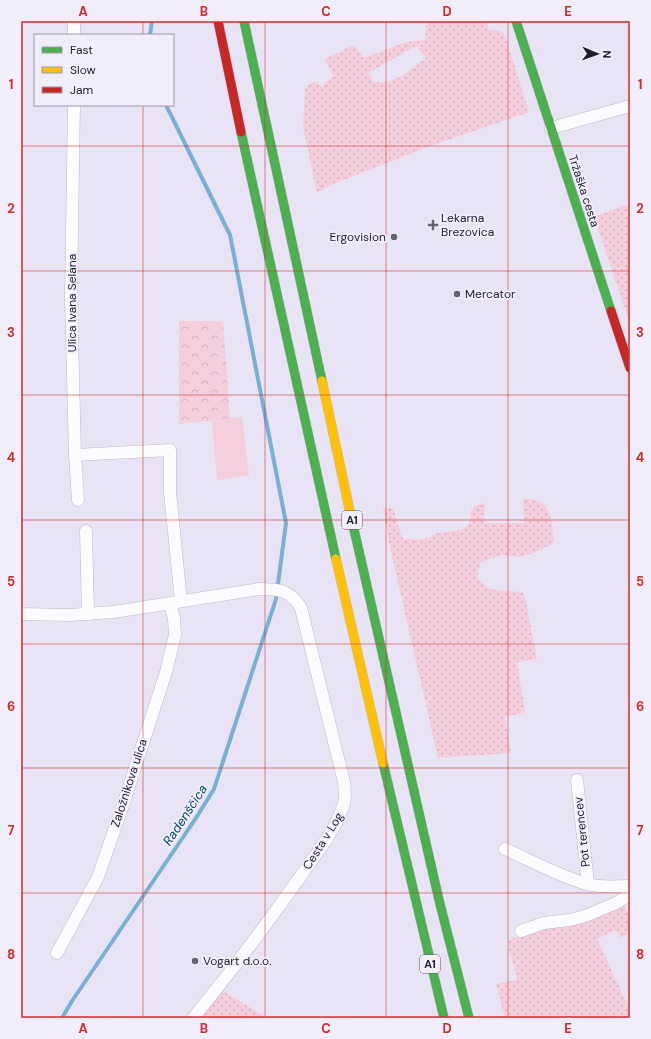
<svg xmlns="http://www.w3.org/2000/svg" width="651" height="1039" font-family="'DM Sans',sans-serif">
<defs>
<pattern id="grass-dots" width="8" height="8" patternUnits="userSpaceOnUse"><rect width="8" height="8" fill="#f5cedd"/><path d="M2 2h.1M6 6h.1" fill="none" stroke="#d2b0be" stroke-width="1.8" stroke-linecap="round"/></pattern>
<pattern id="park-crowns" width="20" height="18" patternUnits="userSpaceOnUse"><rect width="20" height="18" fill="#f5cedd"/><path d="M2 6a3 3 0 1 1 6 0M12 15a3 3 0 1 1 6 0" fill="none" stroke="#d2b0be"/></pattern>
</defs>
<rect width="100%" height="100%" fill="#e9e3f6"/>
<!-- grass -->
<g fill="url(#grass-dots)" fill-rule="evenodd">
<path d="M432,21H486L489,30L500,31L505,35L529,112L436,144L333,184L317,193L303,127L305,89L311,83L317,82L322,87L333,76L325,59L351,46L356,47L364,58L406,42L425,40L426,26ZM416,46L426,58C412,69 392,87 373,81L368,73Z"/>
<polygon points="628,204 630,205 630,324 594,217"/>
<path d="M523,499C526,499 532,499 536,500C553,506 552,528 554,542L537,552L520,557L502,555L481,562L477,577L488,588L495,590L522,592L525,597L537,659L517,662L525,712L505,717L511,753L438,758L390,547L383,508H393L402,538C412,540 421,541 430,537C434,536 435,533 438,533C456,530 472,534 471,510L476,505L485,503L484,523H524Z"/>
<polygon points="622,902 630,917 630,933 620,938 616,930 597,939 628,1006 630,1006 630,1018 505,1018 496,984 517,980 509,949 509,940 527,933"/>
<polygon points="221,991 225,992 267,1018 198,1018"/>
</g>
<!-- park -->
<polygon fill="url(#park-crowns)" points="179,321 223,321 230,419 179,424"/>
<!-- garden -->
<polygon fill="#f5cedd" points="242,417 249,475 217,480 212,421"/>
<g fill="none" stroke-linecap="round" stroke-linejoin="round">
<!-- stream -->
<g stroke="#77b1d4" stroke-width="4">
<polyline points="150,35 152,21"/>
<polyline points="62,1018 72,1001 196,818 214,789 276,599 286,523 230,235 166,105"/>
</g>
<!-- street casing -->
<g stroke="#beb9c8" stroke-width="13">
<g id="street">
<polyline points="74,35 74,21"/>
<polyline points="74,105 71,295 75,455 78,500"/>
<polyline points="551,128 630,106"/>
<polyline points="75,455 170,450 170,492 181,601"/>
<polyline points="86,531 88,614"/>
<path d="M21,614L68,615L114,612L259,589C279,589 290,590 301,608L344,782C345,791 346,801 342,809C334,832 314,857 300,877C266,925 231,972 193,1018"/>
<polyline points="577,780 588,884"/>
<path d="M505,849C532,861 559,876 587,884C601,888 616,886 630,886"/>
<polyline points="521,931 544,923 570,920 585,916 614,904 630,895"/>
<polyline points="57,953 98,877 124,802 166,672 175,635 174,619 170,604"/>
</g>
</g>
<!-- fast casing -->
<g stroke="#beb9c8" stroke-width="10">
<g id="fast">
<polyline points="244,21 322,381"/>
<polyline points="516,21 611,311"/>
<polyline points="241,132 336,559"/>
<polyline points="350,512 439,900 469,1018"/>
<polyline points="383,763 444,1018"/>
</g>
</g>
<!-- slow casing -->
<g stroke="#beb9c8" stroke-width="10">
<g id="slow">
<polyline points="322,381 350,512"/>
<polyline points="336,559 383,763"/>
</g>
</g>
<!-- jam casing -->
<g stroke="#beb9c8" stroke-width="10">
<g id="jam">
<polyline points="218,21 241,132"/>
<polyline points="611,311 630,368"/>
</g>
</g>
<!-- street -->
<use href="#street" stroke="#fcfbfe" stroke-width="12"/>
<!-- fast -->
<use href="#fast" stroke="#4caf50" stroke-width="9"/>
<!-- slow -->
<use href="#slow" stroke="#ffc107" stroke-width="9"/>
<!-- jam -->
<use href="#jam" stroke="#c62828" stroke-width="9"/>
</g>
<!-- grid -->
<path fill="none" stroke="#d62828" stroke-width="1" stroke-opacity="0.55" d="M143,21V35M265,21V1018M386,21V1018M508,21V1018M143,105V1018M21,146H630M21,271H630M21,395H630M21,520H630M21,644H630M21,768H630M21,893H630"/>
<!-- markers -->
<g fill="#676271" stroke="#f1edfb" stroke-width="1.5">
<path d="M431 219h4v4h4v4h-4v4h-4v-4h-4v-4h4z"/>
<circle cx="394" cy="237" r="4"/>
<circle cx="457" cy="294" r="4"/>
<circle cx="195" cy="961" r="4"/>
</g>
<g text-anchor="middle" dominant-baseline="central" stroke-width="3.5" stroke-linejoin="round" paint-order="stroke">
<!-- shield labels -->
<g fill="#f1edfb" stroke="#5f5b69" stroke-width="1">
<rect x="342" y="511" width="20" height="18" rx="3"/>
<rect x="420" y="955" width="20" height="18" rx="3"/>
</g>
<g font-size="11" font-weight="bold" fill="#211d2a">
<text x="352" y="520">A1</text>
<text x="430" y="964">A1</text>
</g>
<!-- street labels -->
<g font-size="12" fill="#211d2a" stroke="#f1edfb">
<text transform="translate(584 191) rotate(72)">Tržaška cesta</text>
<text transform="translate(72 303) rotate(-90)">Ulica Ivana Selana</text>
<text transform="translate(129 783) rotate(-72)">Založnikova ulica</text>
<text transform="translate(582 832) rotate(-96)">Pot terencev</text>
<text transform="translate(323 841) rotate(-58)">Cesta v Log</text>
</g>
<!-- poi labels -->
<g font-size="12" fill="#211d2a" stroke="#f1edfb" text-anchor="start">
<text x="441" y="218">Lekarna<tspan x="441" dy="14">Brezovica</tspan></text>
<text x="386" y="237" text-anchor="end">Ergovision</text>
<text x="465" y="294">Mercator</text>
<text x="203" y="961">Vogart d.o.o.</text>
</g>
<!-- water labels -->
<g font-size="13" font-style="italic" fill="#004a67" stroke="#f1edfb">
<text transform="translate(185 815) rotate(-57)">Radenščica</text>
</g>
</g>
<!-- border -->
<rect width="651" height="1039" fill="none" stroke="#f1edfb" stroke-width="44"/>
<!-- legend -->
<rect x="34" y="34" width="140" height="72" fill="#f1edfb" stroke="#9e9aa7"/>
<rect x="42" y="47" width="20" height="6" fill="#4caf50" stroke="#9e9aa7"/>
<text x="70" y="54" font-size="12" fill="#211d2a">Fast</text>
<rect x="42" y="67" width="20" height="6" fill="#ffc107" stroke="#9e9aa7"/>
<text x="70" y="74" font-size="12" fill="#211d2a">Slow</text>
<rect x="42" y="87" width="20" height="6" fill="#c62828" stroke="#9e9aa7"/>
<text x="70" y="94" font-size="12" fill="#211d2a">Jam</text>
<!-- north arrow -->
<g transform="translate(597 54) rotate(92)" stroke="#f1edfb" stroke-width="3" paint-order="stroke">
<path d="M0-3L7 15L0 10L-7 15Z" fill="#211d2a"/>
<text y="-6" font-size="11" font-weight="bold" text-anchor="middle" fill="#211d2a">N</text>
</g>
<rect x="22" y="22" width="607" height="995" fill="none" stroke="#d62828" stroke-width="1.5"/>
<g font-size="13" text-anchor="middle" font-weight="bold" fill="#d62828">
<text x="83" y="16">A</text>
<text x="204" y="16">B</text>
<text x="326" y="16">C</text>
<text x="447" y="16">D</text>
<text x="568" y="16">E</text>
<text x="11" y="89">1</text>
<text x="640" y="89">1</text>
<text x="11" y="213">2</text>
<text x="640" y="213">2</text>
<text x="11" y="337">3</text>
<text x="640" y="337">3</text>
<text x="11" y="462">4</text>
<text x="640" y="462">4</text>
<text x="11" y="586">5</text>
<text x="640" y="586">5</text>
<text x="11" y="711">6</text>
<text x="640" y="711">6</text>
<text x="11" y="835">7</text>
<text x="640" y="835">7</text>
<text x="11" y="959">8</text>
<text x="640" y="959">8</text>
<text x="83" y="1033">A</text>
<text x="204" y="1033">B</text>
<text x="326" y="1033">C</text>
<text x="447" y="1033">D</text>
<text x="568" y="1033">E</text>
</g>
</svg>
